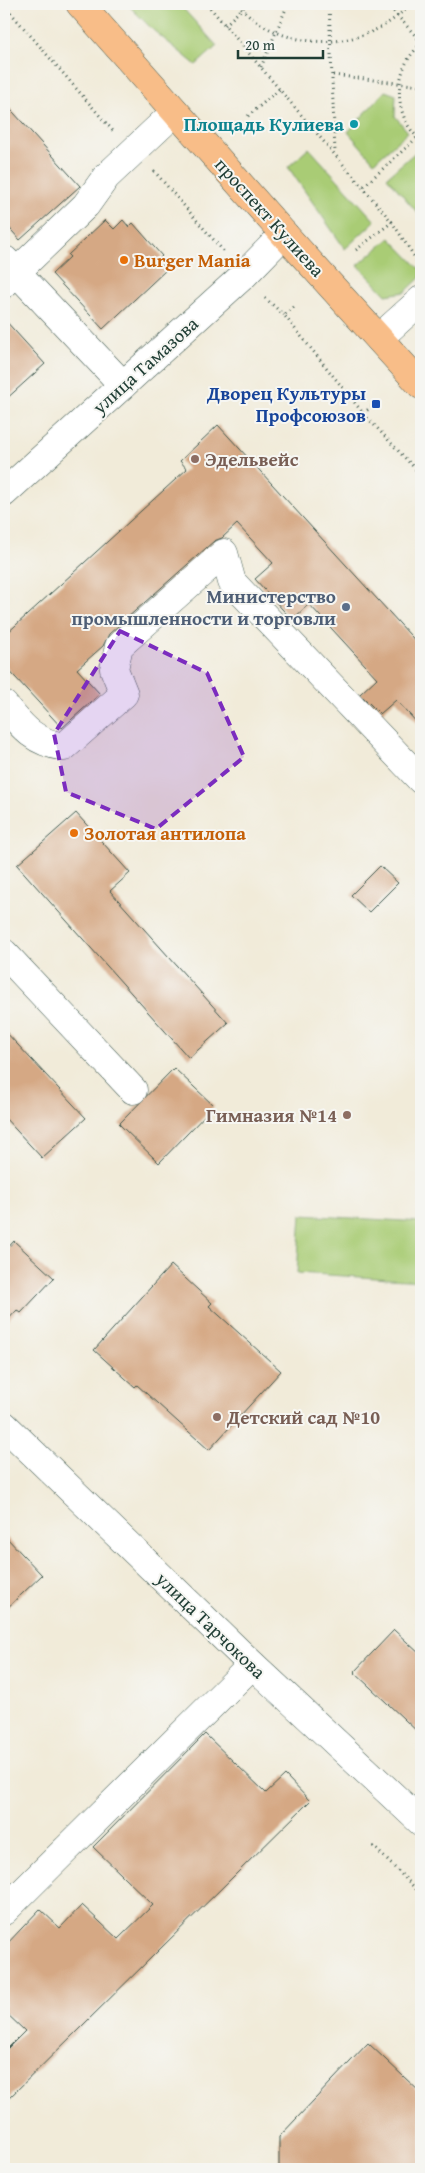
<svg xmlns="http://www.w3.org/2000/svg" width="425" height="2173" font-family="'Gentium Book Plus',serif">
<rect width="100%" height="100%" fill="#f6f6f2"/>
<filter id="ink" filterUnits="userSpaceOnUse"><feTurbulence type="fractalNoise" baseFrequency=".02" numOctaves="2"/><feDisplacementMap in="SourceGraphic" scale="10" xChannelSelector="R" yChannelSelector="G"/><feConvolveMatrix kernelMatrix="1 2 1 2 8 2 1 2 1" color-interpolation-filters="sRGB"/></filter>
<filter id="wash" filterUnits="userSpaceOnUse"><feTurbulence type="fractalNoise" baseFrequency=".0096" numOctaves="4" result="noise"/><feDisplacementMap in="SourceGraphic" scale="20" xChannelSelector="R" yChannelSelector="G"/><feGaussianBlur stdDeviation="1.12" result="paint"/><feColorMatrix in="noise" values="0 0 0 0 0 0 0 0 0 0 0 0 0 0 0 0 0 1.4 0 .05"/><feComposite in="paint" operator="in"/></filter>
<g filter="url(#wash)">
<rect width="100%" height="100%" fill="#f1ebd9"/>
<!-- green -->
<g fill="#a9cc75" stroke="#648454">
<polygon points="127,4 179,4 217,46 196,65 153,30"/>
<polygon points="385,91 396,95 395,116 408,132 374,162 348,132"/>
<polygon points="309,148 375,221 345,249 288,167"/>
<polygon points="420,148 421,148 421,217 387,177"/>
<polygon points="390,238 421,270 421,277 405,292 386,295 358,265"/>
<polygon points="301,1215 421,1222 421,1281 297,1273"/>
</g>
<g id="blocks">
<!-- building -->
<g fill="#d5a884">
<polygon points="4,102 80,186 20,240 4,222"/>
<polygon points="105,220 114,229 123,220 129,227 133,223 162,256 158,260 166,270 103,329 52,274 70,257 68,255"/>
<polygon points="4,319 45,364 4,401"/>
<polygon points="218,425 421,647 421,727 396,700 380,714 360,694 377,678 309,604 292,620 255,579 273,563 237,524 222,538 214,541 109,634 103,646 77,669 100,694 62,728 4,665 4,636 187,469 180,461"/>
<polygon points="76,813 130,873 110,891 228,1023 189,1058 17,865"/>
<polygon points="380,866 398,883 369,912 351,895"/>
<polygon points="4,1030 86,1118 42,1158 4,1117"/>
<polygon points="174,1068 214,1106 159,1163 119,1124"/>
<polygon points="14,1241 54,1278 21,1313 17,1310 4,1324 4,1252"/>
<polygon points="171,1265 212,1303 209,1306 281,1371 209,1450 137,1385 135,1387 94,1350"/>
<polygon points="4,1535 42,1575 4,1611"/>
<polygon points="394,1630 421,1655 421,1735 354,1672"/>
<polygon points="205,1734 266,1793 285,1775 310,1801 4,2103 4,2052 25,2031 4,2011 4,1947 40,1909 60,1928 82,1905 118,1939 153,1905 93,1847"/>
<polygon points="368,2043 421,2093 421,2169 279,2169 279,2137"/>
</g>
</g>
</g>
<g filter="url(#ink)">
<use href="#blocks" fill-opacity="0" stroke="#3e574d" stroke-width="1"/>
<g fill="none" stroke-linecap="round" stroke-linejoin="round">
<!-- minor casing -->
<g stroke="#3e574d" stroke-width="29">
<g id="minor">
<polyline points="5,260 123,385"/>
<polyline points="4,284 86,205 106,177 175,112"/>
<polyline points="379,338 421,300"/>
<polyline points="4,493 244,275 284,234"/>
<path d="M4,705C23,728 34,742 64,747L124,694L114,669L119,646L224,553L232,582L421,780"/>
<polyline points="4,953 133,1090"/>
<polyline points="4,1425 241,1654 421,1822"/>
<polyline points="4,1911 252,1665"/>
</g>
</g>
<!-- major casing -->
<g stroke="#3e574d" stroke-width="29">
<polyline id="major" points="80,4 284,234 421,385"/>
</g>
<!-- path -->
<g stroke="#3e574d" stroke-width="3" stroke-dasharray="1 4" stroke-linecap="butt">
<polyline points="207,4 392,222"/>
<path d="M238,4C281,55 367,53 410,4"/>
<polyline points="329,4 335,152"/>
<polyline points="387,4 421,42"/>
<polyline points="4,5 113,131"/>
<polyline points="225,25 247,4"/>
<path d="M421,43C417,48 412,53 409,58C393,83 397,122 421,140"/>
<polyline points="261,67 288,4"/>
<polyline points="333,75 421,86"/>
<polyline points="248,116 280,89"/>
<polyline points="154,171 225,253"/>
<polyline points="364,186 421,134"/>
<polyline points="356,250 392,222 421,267"/>
<polyline points="265,298 284,315"/>
<polyline points="294,307 284,315 363,413 421,475"/>
<polyline points="363,413 376,404"/>
<polyline points="373,1846 421,1894"/>
</g>
<!-- minor -->
<use href="#minor" stroke="#fff" stroke-width="28"/>
<!-- major -->
<use href="#major" stroke="#f8bd88" stroke-width="28"/>
</g>
</g>
<!-- marked area -->
<path fill="#7b2cbf" fill-opacity="0.2" stroke="#7b2cbf" stroke-width="4" stroke-dasharray="10 6" stroke-linejoin="round" d="M120,631L207,673L244,757L156,829L66,792L54,734Z"/>
<!-- markers -->
<circle fill="#0f9aa8" stroke="#f6f6f2" stroke-width="2" cx="354" cy="124" r="5"/>
<g fill="#e8710a" stroke="#f6f6f2" stroke-width="2">
<circle cx="124" cy="260" r="5"/>
<circle cx="74" cy="833" r="5"/>
</g>
<rect fill="#1a4fb4" stroke="#f6f6f2" stroke-width="2" x="371" y="399" width="10" height="10" rx="2.5"/>
<g fill="#8d6e63" stroke="#f6f6f2" stroke-width="2">
<circle cx="195" cy="459" r="5"/>
<circle cx="347" cy="1115" r="5"/>
<circle cx="217" cy="1417" r="5"/>
</g>
<circle fill="#5c6f8a" stroke="#f6f6f2" stroke-width="2" cx="346" cy="607" r="5"/>
<g text-anchor="middle" dominant-baseline="central" stroke-width="4" stroke-linejoin="round" paint-order="stroke">
<!-- culture labels -->
<g font-size="19" font-weight="bold" fill="#0d838f" stroke="#f6f6f2" text-anchor="end">
<text x="344" y="124">Площадь Кулиева</text>
</g>
<!-- street labels -->
<g font-size="19" fill="#1f3d34" stroke="#f6f6f2">
<text transform="translate(270 217) rotate(48)">проспект Кулиева</text>
<text transform="translate(145 365) rotate(-42)">улица Тамазова</text>
<text transform="translate(211 1625) rotate(44)">улица Тарчокова</text>
</g>
<!-- food labels -->
<g font-size="19" font-weight="bold" fill="#c56008" stroke="#f6f6f2" text-anchor="start">
<text x="134" y="260">Burger Mania</text>
<text x="84" y="833">Золотая антилопа</text>
</g>
<!-- transit labels -->
<g font-size="19" font-weight="bold" fill="#164399" stroke="#f6f6f2" text-anchor="end">
<text x="366" y="393">Дворец Культуры<tspan x="366" dy="22">Профсоюзов</tspan></text>
</g>
<!-- education labels -->
<g font-size="19" font-weight="bold" fill="#785e54" stroke="#f6f6f2" text-anchor="start">
<text x="205" y="459">Эдельвейс</text>
<text x="337" y="1115" text-anchor="end">Гимназия №14</text>
<text x="227" y="1417">Детский сад №10</text>
</g>
<!-- service labels -->
<g font-size="19" font-weight="bold" fill="#4e5e75" stroke="#f6f6f2" text-anchor="end">
<text x="336" y="596">Министерство<tspan x="336" dy="22">промышленности и торговли</tspan></text>
</g>
</g>
<!-- margin -->
<rect width="425" height="2173" fill="none" stroke="#f6f6f2" stroke-width="20"/>
<!-- scale -->
<path d="M238 50v8h85v-8" fill="none" stroke="#1f3d34" stroke-width="2.5"/>
<text x="245" y="50" font-size="15" fill="#1f3d34" stroke="#f6f6f2" stroke-width="4" paint-order="stroke">20 m</text>
</svg>
